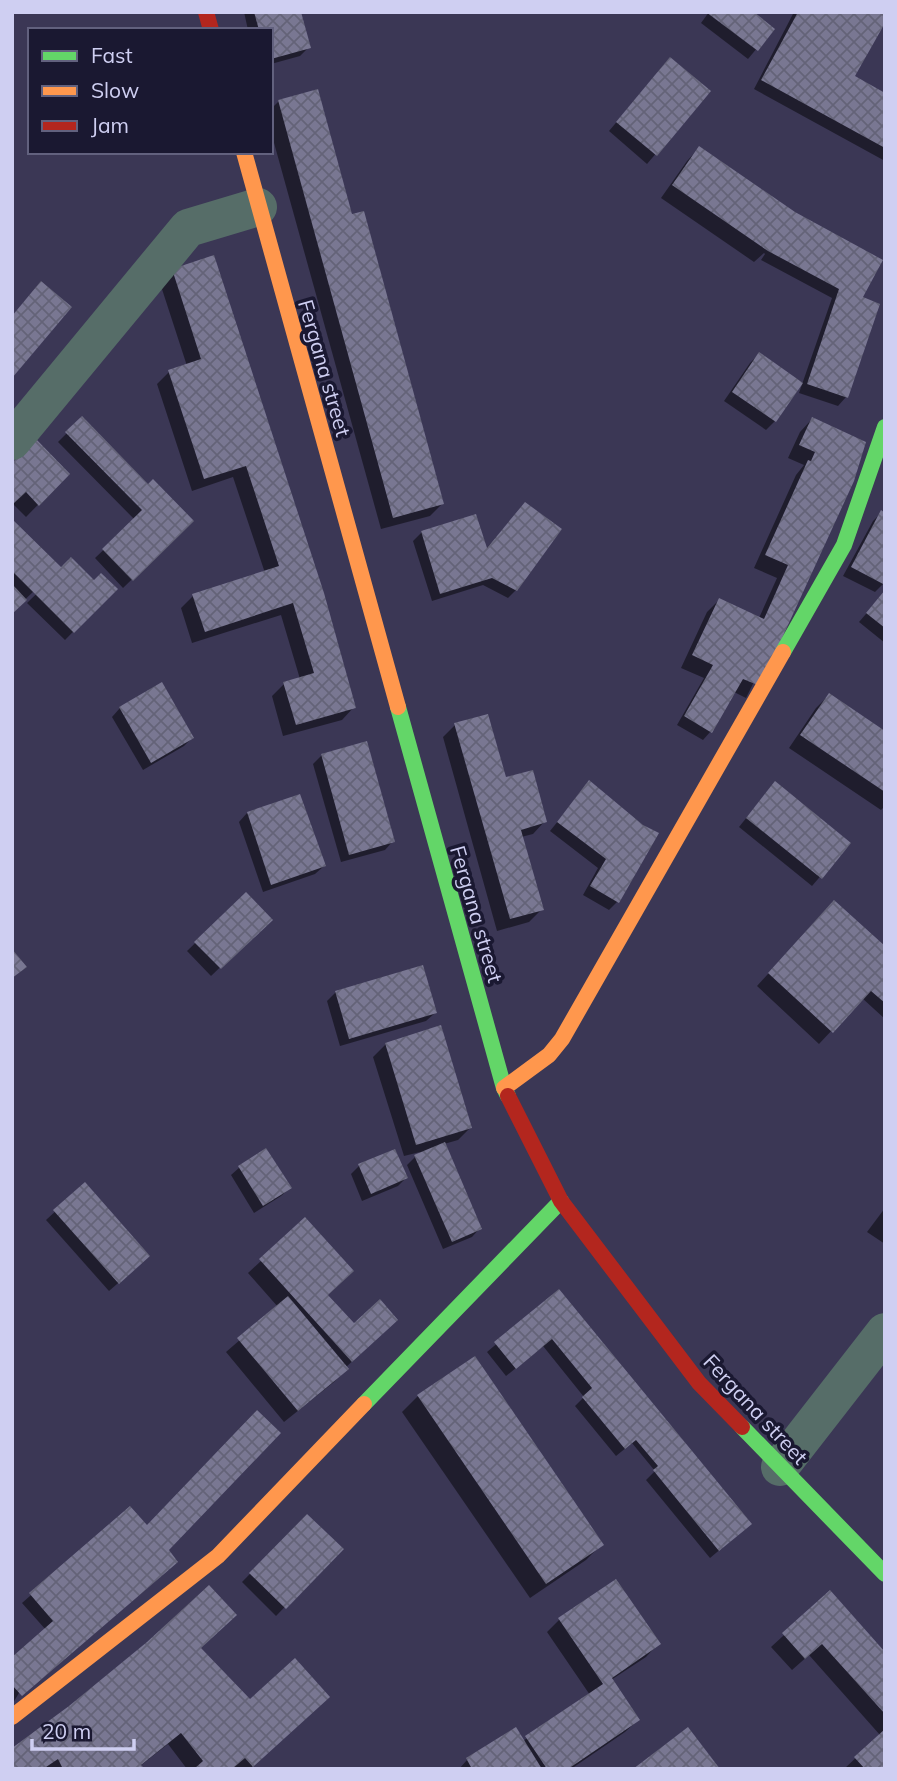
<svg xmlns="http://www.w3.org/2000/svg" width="897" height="1781" font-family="Mulish,sans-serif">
<defs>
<pattern id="building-cross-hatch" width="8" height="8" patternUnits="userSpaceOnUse" patternTransform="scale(1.75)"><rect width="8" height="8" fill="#797792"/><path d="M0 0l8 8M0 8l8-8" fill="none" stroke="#646378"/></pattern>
</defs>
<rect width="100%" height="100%" fill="#3b3755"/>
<!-- shadow -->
<g fill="#0007">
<polygon points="244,12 299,12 309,47 300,56 271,64 271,30 248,30"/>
<polygon points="709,12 773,29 748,59 701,23"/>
<polygon points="794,12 885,12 853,77 885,95 885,161 754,89"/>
<polygon points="670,59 709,91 647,164 609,131"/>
<polygon points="279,101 351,216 442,504 430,516 381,529 271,132 271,109"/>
<polygon points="699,148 860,298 878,305 846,397 838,406 799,393 832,298 761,260 765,254 764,253 754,262 661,198 687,161"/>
<polygon points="173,271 354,707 342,720 283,736 272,696 284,684 300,679 281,615 192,643 181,608 193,596 265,573 233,477 192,491 157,384 169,372 187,366 160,283"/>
<polygon points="759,354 801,383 775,421 766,430 724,401 750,363"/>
<polygon points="82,418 148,487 192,521 123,588 95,558 135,520 58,442"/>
<polygon points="812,419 852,482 746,698 734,692 711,731 703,740 677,725 704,678 681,668 707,612 719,600 759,618 777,578 754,568 796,475 804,465 788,458 800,432"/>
<polygon points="12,465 68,474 26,517 12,503"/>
<polygon points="525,504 516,590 508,598 483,585 432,601 413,541 422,532 485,550"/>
<polygon points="881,513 883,584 875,592 843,576 873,521"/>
<polygon points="12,521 59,567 12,612"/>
<polygon points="71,560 94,583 115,589 65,640 27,603"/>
<polygon points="885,592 885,643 859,622"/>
<polygon points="829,695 882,731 885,727 885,806 881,810 789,748 816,708"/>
<polygon points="120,708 192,738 184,746 143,770 112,717"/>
<polygon points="455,725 545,821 533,834 521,837 542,909 529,922 497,931 443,737"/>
<polygon points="322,755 393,841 385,850 341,862 313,764"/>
<polygon points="589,783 617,902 609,910 583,895 598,868 550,831"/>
<polygon points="767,792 849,843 812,886 739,827"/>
<polygon points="247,813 324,866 315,874 263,892 239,822"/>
<polygon points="246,894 270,920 211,976 187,951"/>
<polygon points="822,915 885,948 885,1019 862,998 819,1044 757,986"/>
<polygon points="336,992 435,1013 426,1021 340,1046 327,1001"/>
<polygon points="386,1044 470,1128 458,1140 444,1144 480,1228 472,1237 443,1249 407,1165 420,1152 404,1156 373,1057"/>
<polygon points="359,1166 406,1178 398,1186 362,1201 351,1174"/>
<polygon points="240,1167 290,1188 281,1196 254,1213 231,1175"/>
<polygon points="84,1185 140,1264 109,1291 46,1220"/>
<polygon points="885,1208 885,1244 867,1232"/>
<polygon points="305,1220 326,1295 354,1326 384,1332 345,1368 346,1369 334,1382 284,1422 226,1352 278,1307 248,1273"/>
<polygon points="558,1292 741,1532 710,1558 646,1480 655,1471 632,1443 616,1456 575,1406 584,1397 543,1346 506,1376 487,1352"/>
<polygon points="418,1396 602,1544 586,1560 530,1598 402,1412"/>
<polygon points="130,1508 13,1703 12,1659 46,1630 22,1603"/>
<polygon points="307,1516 341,1549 276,1616 242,1582"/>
<polygon points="616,1582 658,1644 646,1657 611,1680 638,1720 625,1732 571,1769 459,1769 467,1760 523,1741 590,1695 547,1632 559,1620"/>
<polygon points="830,1593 885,1654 885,1769 844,1769 880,1735 809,1655 792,1670 771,1647"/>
<polygon points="199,1648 250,1702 315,1709 250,1769 187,1769 168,1744 140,1766 142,1769 12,1769"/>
</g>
<!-- building -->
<g fill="url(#building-cross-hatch)">
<polygon points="254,12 301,12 311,48 271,59 271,30 259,30"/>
<polygon points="706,12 754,12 775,29 758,51"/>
<polygon points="798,12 885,12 885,23 855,76 885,93 885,148 761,80"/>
<polygon points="670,57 711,91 657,156 616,122"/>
<polygon points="318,89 352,214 364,211 444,504 393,518 278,100"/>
<polygon points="699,146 795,212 883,260 863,297 880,304 848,398 807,384 839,289 768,251 672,185"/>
<polygon points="214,255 324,593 356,708 296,725 283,682 314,673 293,603 205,632 192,594 279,566 246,466 204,479 168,370 201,359 172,269"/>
<polygon points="41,281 72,307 12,378 12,316"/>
<polygon points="759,352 803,383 776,422 732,392"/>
<polygon points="82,416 148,484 153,479 194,521 133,581 102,549 142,510 65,432"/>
<polygon points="812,417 866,442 854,481 760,686 743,679 712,733 684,716 713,665 692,655 719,598 764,619 788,565 765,555 808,460 811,461 815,452 799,445"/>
<polygon points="36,439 70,474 39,506 26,492 12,505 12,463"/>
<polygon points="525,502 562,529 517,591 492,578 440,594 421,531 476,514 487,548"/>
<polygon points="881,510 885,513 885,585 851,567"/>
<polygon points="12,519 61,567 71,557 94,580 101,573 118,589 74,633 12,571"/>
<polygon points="12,584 27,600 12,614"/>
<polygon points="885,590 885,628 866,613"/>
<polygon points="162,682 194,738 151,763 119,707"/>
<polygon points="829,693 885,731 885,792 800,735"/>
<polygon points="488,714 506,777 533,770 547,822 521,830 544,910 510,919 454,723"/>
<polygon points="367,741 395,842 349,855 321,754"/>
<polygon points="589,780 643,825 659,833 619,903 590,886 606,859 557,822"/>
<polygon points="775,781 851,843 822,879 746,818"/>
<polygon points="300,794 326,866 271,885 247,812"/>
<polygon points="246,892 273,920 221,969 194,942"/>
<polygon points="834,900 885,946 885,1003 871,991 833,1033 768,973"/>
<polygon points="12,949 27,967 12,978"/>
<polygon points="423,965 437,1013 349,1039 335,991"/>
<polygon points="441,1025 472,1128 416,1145 385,1043"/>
<polygon points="445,1142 482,1229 452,1242 414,1155"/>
<polygon points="266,1148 292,1188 263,1206 238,1166"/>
<polygon points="395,1149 408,1178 371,1194 358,1164"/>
<polygon points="85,1182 150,1256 119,1284 53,1210"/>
<polygon points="305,1217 354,1271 328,1295 354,1323 380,1299 398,1320 352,1362 259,1259"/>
<polygon points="559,1289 752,1524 719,1551 653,1470 658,1466 636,1440 625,1449 582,1397 592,1388 552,1339 516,1369 494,1342"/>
<polygon points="288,1296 349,1369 298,1411 237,1338"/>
<polygon points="475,1356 604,1545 546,1584 417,1395"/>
<polygon points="257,1410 281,1433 169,1550 178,1562 22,1696 12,1685 12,1657 53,1621 29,1593 130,1506 147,1525"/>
<polygon points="307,1514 344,1549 286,1609 249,1573"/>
<polygon points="616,1579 661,1644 612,1678 640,1720 568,1769 547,1769 525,1736 603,1684 558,1618"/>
<polygon points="209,1585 237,1615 201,1648 250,1699 295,1658 330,1697 253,1767 245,1758 232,1769 194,1769 203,1761 181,1733 141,1765 145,1769 63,1769 58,1759 43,1769 12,1769 12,1748 69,1706 147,1642"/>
<polygon points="830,1590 885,1652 885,1714 822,1644 805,1659 782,1633"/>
<polygon points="516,1727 542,1769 472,1769 466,1758"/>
<polygon points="688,1727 720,1769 633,1769"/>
<polygon points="885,1729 885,1769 865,1769 854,1757"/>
</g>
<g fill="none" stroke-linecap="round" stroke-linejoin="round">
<!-- street -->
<g stroke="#566d68" stroke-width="38">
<polyline points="12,441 188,228 258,207"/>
<polyline points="780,1467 885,1332"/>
</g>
<!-- fast -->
<g stroke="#63d668" stroke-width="16">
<polyline points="783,652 844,545 885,427"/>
<polyline points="398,707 504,1088 508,1096"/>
<polyline points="364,1404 561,1201"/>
<polyline points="742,1427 885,1574"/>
</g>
<!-- slow -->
<g stroke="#ff974d" stroke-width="16">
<polyline points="244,152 398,707"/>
<polyline points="504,1088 549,1055 562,1039 783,652"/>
<polyline points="12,1717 218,1556 364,1404"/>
</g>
<!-- jam -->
<g stroke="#b3261e" stroke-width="16">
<polyline points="206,12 211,30"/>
<polyline points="508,1096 561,1201 699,1383 742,1427"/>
</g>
</g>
<g text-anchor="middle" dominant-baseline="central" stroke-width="7" stroke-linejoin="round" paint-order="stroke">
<!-- street labels -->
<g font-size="21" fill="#cfcff2" stroke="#1a1831">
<text transform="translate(325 368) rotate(74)">Fergana street</text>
<text transform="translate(477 914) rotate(74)">Fergana street</text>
<text transform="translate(756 1409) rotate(47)">Fergana street</text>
</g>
</g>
<!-- border -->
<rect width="897" height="1781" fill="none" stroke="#cfcff2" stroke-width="28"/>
<!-- legend -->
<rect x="28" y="28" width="245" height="126" fill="#1a1831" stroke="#62617e" stroke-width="2"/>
<rect x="42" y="51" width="35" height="10" fill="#63d668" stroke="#62617e" stroke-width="2"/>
<text x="91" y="63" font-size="21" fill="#cfcff2">Fast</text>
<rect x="42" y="86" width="35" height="10" fill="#ff974d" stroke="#62617e" stroke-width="2"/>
<text x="91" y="98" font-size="21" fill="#cfcff2">Slow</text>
<rect x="42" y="121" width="35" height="10" fill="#b3261e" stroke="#62617e" stroke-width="2"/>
<text x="91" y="133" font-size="21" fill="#cfcff2">Jam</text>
<!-- scale -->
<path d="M32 1739v10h102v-10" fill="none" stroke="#cfcff2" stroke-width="3.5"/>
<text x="42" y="1739" font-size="21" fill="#cfcff2" stroke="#1a1831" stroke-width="5" paint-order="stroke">20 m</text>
</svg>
